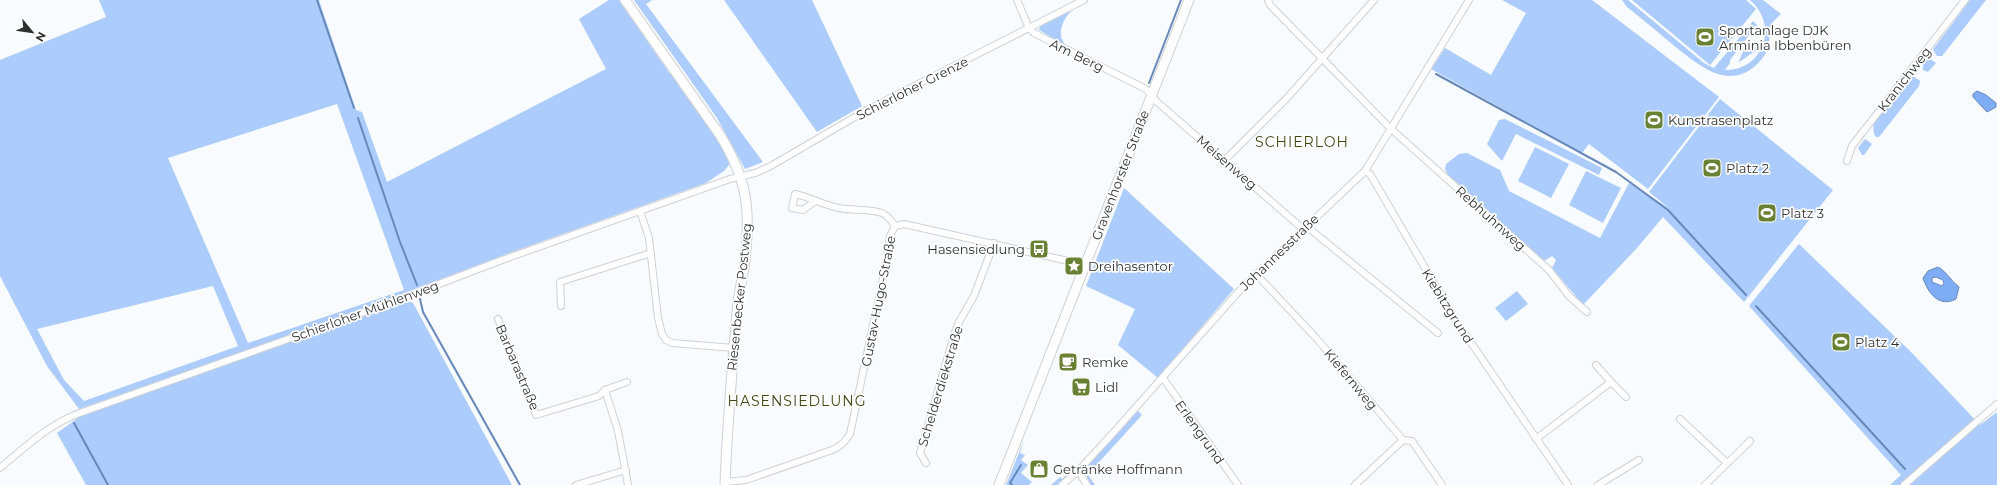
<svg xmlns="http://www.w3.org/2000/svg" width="1997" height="485" font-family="Montserrat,sans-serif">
<rect width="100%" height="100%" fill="#f8fbff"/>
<!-- green -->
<g fill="#acccfe" fill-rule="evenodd">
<path d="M99,0H319L356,110L362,112L387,182L606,69L579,19L609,0H619L670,74L672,73C683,89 731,150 729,165L724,171L706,183L512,252L420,287L385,303L79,409L47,366L0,276V60L106,17ZM337,104L404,290L248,343L168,158ZM213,286L238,346L84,401L64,380L37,329Z"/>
<polygon points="634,0 652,0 646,4 763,162 745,169 717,118"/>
<polygon points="724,0 812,0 862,106 817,132"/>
<polygon points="1502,0 1592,0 1719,97 1648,189 1589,144 1582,153 1431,69 1445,48 1491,75 1526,13"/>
<path d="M1622,0H1628L1704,63L1714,68L1753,21L1757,25L1730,60V63L1725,70C1764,70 1779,25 1750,0H1763L1781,14C1778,17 1772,22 1771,26C1769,38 1770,50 1761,60C1730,95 1699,65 1672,44C1657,31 1642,19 1627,7Z"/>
<polygon points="1632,0 1746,0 1756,9 1710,65"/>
<polygon points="1970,0 1986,0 1942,56 1937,56 1933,50 1934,48"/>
<path d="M1072,10C1062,20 1055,37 1068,47L1039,30L1040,26Z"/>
<polygon points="1748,40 1758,49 1739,62 1739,61"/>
<path d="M1926,56L1936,63L1928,72L1923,70C1923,64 1923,61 1926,56Z"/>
<polygon points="1913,76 1920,81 1919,86 1879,137 1876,137 1874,134 1873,123 1909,78"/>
<polygon points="1720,99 1833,190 1744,302 1663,217 1637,248 1583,305 1552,268 1556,260 1552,256 1544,261 1538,257 1451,181 1445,169 1446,164 1459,154 1467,153 1500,170 1509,191 1600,238 1629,183 1669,208 1649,192"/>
<polygon points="1505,119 1602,168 1599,175 1516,134 1502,161 1487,144 1499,120"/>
<polygon points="1865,139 1872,144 1864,155 1862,155 1858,148"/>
<polygon points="1535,147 1569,164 1551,198 1518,181"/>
<polygon points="1586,171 1621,188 1603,223 1569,205"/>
<polygon points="1124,188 1234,289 1158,378 1118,345 1135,309 1086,286"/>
<polygon points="1799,244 1912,353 1980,425 1997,412 1997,485 1890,485 1901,475 1749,306"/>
<polygon points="1517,291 1528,304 1506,321 1495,308"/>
<polygon points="407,301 413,303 512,485 86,485 57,433 82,415"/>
<polygon points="1138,411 1142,415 1091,471 1089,476 1095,485 1091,485 1083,469"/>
<polygon points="1024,440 1020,453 1025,455 1021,460 1028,465 1021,473 1032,482 1029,485 1006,485"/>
<polygon points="1070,471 1071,473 1057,485 1051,485 1060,477 1062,479"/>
</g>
<!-- water -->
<g fill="#7fadf5" stroke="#6788ba" fill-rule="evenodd">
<polygon points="1977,91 1986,95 1996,103 1996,107 1987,112 1973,97 1973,94"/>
<path d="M1938,267C1947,272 1950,280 1959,287L1956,299C1939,308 1928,293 1923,278L1928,271ZM1936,277L1943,280L1944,283L1942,286L1932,282V278Z"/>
</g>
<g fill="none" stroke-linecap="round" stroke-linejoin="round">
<!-- stream -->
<g stroke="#6788ba" stroke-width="2">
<polyline points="317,0 354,108"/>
<polyline points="1436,74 1616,172 1668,210 1746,295"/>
<polyline points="1149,83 1181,0"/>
<polyline points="358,118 400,242 417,285"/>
<polyline points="420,299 423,312 520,485"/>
<polyline points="1756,306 1905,469"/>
<polyline points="74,423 108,485"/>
<polyline points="1012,485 1010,483 1021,465"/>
</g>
<!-- street casing -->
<g stroke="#cfd1d5" stroke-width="8">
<g id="street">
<polyline points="1017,0 1029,28 1034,33 1146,89 1156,101 1303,229"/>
<polyline points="1268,0 1270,5 1390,128 1549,270 1569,296 1587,312"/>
<polyline points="1225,160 1287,98 1374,0"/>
<polyline points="1847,161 1852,146 1965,0"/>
<polyline points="1365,171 1370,174 1455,319 1568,485"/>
<path d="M815,201L803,210L792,208L795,194C810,197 823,205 839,208C852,211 870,208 882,213C888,215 891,221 895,226"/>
<polyline points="640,211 649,238 658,318 662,334 666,340 672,343 734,348"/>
<polyline points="1306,226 1438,333"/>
<polyline points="1256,274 1317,339 1403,440 1412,441 1442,485"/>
<polyline points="561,306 560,282 651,253"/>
<polyline points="498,319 536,415 599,396 605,390"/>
<polyline points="1596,365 1611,382"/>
<polyline points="1163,378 1238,485"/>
<polyline points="627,382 605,390 618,431 628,485"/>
<polyline points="1680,419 1727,463"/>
<polyline points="1536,439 1611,382 1626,397"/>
<polyline points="926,463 920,453 954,335 959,322 974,296 994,243"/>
<path d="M0,468C24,448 47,426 77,414L384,305L502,260L730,179L755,173L769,167L867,110L1084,0"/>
<polyline points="1078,471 1087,485"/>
<path d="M725,482L746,480L832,450C841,446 845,442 850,434L886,264L890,236L895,226L904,224L1086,265"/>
<polyline points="576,485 626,470"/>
<polyline points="1062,485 1078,471 1114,432 1241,289 1365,171 1469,0"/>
<polyline points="1355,485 1403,440"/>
<polyline points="1598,485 1639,460"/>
<polyline points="1705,485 1750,441"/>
<polyline points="1904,485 1997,404"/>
</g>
</g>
<!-- secondary casing -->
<g stroke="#cfd1d5" stroke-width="11">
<g id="secondary">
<path d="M625,0L720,135C747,179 751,209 745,260C743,278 738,294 737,312C732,369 727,427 725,485"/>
<polyline points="999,485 1189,0"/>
</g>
</g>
<!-- street -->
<use href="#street" stroke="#fff" stroke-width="6"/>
<!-- secondary -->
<use href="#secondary" stroke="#fff" stroke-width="9"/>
</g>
<!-- icons -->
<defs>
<g id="stadium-square" transform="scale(1)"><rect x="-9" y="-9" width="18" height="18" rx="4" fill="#698133" stroke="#fff"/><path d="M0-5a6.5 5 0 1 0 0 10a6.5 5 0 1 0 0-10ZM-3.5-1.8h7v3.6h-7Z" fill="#fff"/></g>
<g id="bus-square" transform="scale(1)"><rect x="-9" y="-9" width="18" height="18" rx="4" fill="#698133" stroke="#fff"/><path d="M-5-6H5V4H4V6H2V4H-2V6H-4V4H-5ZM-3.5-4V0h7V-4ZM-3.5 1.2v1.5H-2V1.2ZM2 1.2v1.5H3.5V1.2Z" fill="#fff"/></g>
<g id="sight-square" transform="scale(1)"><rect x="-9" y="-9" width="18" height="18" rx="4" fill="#698133" stroke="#fff"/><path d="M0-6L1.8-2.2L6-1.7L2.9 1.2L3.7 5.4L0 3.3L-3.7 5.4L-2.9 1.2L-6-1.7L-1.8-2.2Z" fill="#fff"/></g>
<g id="cafe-square" transform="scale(1)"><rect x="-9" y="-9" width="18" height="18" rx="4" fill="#698133" stroke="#fff"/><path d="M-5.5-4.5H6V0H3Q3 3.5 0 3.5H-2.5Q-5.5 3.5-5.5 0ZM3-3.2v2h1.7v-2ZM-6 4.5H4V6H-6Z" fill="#fff"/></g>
<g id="supermarket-square" transform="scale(1)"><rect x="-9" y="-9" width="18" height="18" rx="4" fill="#698133" stroke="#fff"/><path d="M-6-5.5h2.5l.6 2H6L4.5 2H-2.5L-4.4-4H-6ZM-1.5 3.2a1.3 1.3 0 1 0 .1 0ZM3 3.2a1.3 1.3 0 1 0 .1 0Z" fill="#fff"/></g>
<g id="shop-square" transform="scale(1)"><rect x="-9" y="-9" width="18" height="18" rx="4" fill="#698133" stroke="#fff"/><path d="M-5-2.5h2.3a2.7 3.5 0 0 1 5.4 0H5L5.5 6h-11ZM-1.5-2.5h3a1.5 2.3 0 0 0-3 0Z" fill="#fff"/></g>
</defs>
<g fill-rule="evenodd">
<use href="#stadium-square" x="1705" y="37"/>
<use href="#stadium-square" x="1654" y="120"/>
<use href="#stadium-square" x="1712" y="168"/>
<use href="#stadium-square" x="1767" y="213"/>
<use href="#bus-square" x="1039" y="249"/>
<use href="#sight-square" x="1074" y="266"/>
<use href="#stadium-square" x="1841" y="342"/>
<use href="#cafe-square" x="1068" y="362"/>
<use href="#supermarket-square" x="1081" y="387"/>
<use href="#shop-square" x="1039" y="469"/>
</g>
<g text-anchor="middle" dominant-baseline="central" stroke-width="3.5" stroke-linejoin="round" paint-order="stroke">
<!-- poi labels -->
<g font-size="13" fill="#2f3032" stroke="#fff" text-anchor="start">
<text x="1719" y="30">Sportanlage DJK<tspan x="1719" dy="15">Arminia Ibbenbüren</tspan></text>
<text x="1668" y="120">Kunstrasenplatz</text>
<text x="1726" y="168">Platz 2</text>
<text x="1781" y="213">Platz 3</text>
<text x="1025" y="249" text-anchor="end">Hasensiedlung</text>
<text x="1088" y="266">Dreihasentor</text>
<text x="1855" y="342">Platz 4</text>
<text x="1082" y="362">Remke</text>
<text x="1095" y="387">Lidl</text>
<text x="1053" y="469">Getränke Hoffmann</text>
</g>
<!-- street labels -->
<g font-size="13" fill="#2f3032" stroke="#fff">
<text transform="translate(1077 55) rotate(26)">Am Berg</text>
<text transform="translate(1904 79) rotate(-52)">Kranichweg</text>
<text transform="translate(912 88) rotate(-27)">Schierloher Grenze</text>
<text transform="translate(1227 162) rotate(41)">Meisenweg</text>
<text transform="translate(1120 175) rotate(-69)">Gravenhorster Straße</text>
<text transform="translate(1491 218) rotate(42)">Rebhuhnweg</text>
<text transform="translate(1279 252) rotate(-44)">Johannesstraße</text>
<text transform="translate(739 297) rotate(-84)">Riesenbecker Postweg</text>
<text transform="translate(878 301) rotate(-79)">Gustav-Hugo-Straße</text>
<text transform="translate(1448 306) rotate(58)">Kiebitzgrund</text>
<text transform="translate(365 311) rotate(-20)">Schierloher Mühlenweg</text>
<text transform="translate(518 367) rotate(67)">Barbarastraße</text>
<text transform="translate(1351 379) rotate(50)">Kiefernweg</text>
<text transform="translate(940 386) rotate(-73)">Schelderdiekstraße</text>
<text transform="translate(1200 432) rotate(55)">Erlengrund</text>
</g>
<!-- neighbourhood labels -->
<g font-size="14" letter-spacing="1" fill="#3a4a13" stroke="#fff">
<text x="1302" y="142">SCHIERLOH</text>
<text x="797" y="401">HASENSIEDLUNG</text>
</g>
</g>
<!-- north arrow -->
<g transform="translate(32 32) rotate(119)" stroke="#ffffff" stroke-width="3" paint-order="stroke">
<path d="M0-3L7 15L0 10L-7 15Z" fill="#2f3032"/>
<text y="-6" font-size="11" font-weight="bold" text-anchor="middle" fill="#2f3032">N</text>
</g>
</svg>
